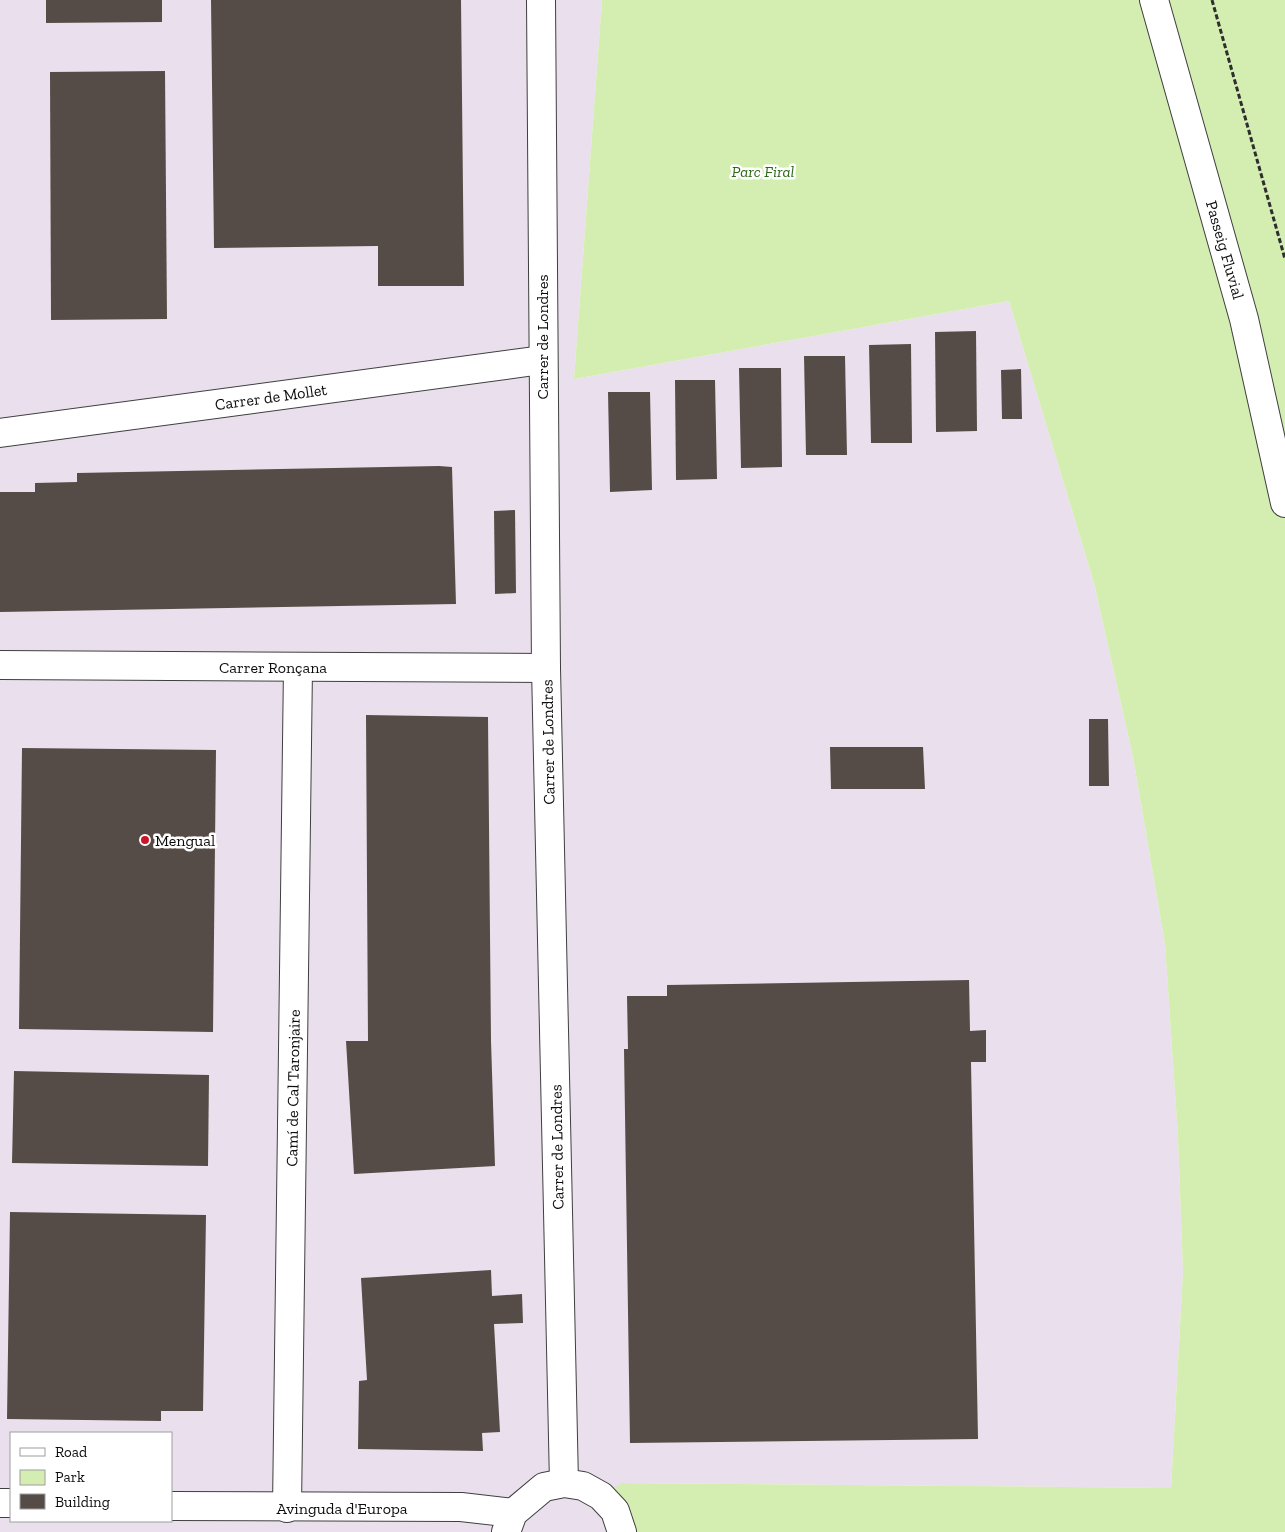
<svg xmlns="http://www.w3.org/2000/svg" width="1285" height="1532" font-family="'Zilla Slab',serif">
<rect width="100%" height="100%" fill="#fffaeb"/>
<!-- industrial -->
<path fill="#eadfec" fill-rule="evenodd" d="M0,0H602L574,379L1009,301L1094,583L1133,757L1165,944L1178,1137L1183,1272L1171,1488L622,1483V1532H0ZM11,1433H171V1521H11Z"/>
<!-- green -->
<polygon fill="#d3eeb0" points="602,0 1285,0 1285,1532 622,1532 601,1496 622,1483 1171,1488 1183,1272 1178,1137 1165,944 1133,757 1094,583 1009,301 574,379"/>
<!-- building -->
<g fill="#564c47">
<polygon points="46,0 162,0 162,22 46,23"/>
<polygon points="211,0 461,0 464,286 378,286 378,246 214,248"/>
<polygon points="165,71 167,319 51,320 50,72"/>
<polygon points="976,331 977,431 936,432 935,332"/>
<polygon points="911,344 912,443 871,443 869,345"/>
<polygon points="804,356 845,356 847,455 806,455"/>
<polygon points="739,368 781,368 782,467 741,468"/>
<polygon points="1021,369 1022,419 1002,419 1001,370"/>
<polygon points="675,380 715,380 717,479 676,480"/>
<polygon points="608,392 650,392 652,490 610,492"/>
<polygon points="439,466 452,467 456,604 0,612 0,492 35,492 35,483 77,482 77,473"/>
<polygon points="515,510 516,593 495,594 494,511"/>
<polygon points="366,715 488,717 491,1041 495,1166 354,1174 346,1041 368,1041"/>
<polygon points="1089,719 1108,719 1109,786 1089,786"/>
<polygon points="830,747 923,747 925,789 831,789"/>
<polygon points="22,748 216,750 213,1032 19,1029"/>
<polygon points="969,980 970,1031 986,1030 986,1062 971,1062 978,1439 630,1443 624,1049 628,1049 627,996 667,996 667,985"/>
<polygon points="14,1071 209,1075 208,1166 12,1163"/>
<polygon points="10,1212 206,1215 203,1411 161,1411 161,1421 7,1419"/>
<polygon points="491,1270 492,1296 522,1294 523,1323 494,1324 500,1432 482,1433 483,1451 358,1449 359,1381 367,1380 361,1278"/>
</g>
<g fill="none" stroke-linecap="round" stroke-linejoin="round">
<!-- minor casing -->
<g stroke="#3f3f3f" stroke-width="30">
<g id="minor">
<polyline points="541,0 546,668 564,1483"/>
<polyline points="1154,0 1244,319 1285,503"/>
<polyline points="0,433 542,360"/>
<polyline points="0,665 546,668"/>
<polyline points="0,1503 11,1503"/>
<polyline points="171,1506 461,1507 513,1513"/>
<polyline points="287,1508 298,667"/>
<polyline points="506,1532 513,1513 544,1487 564,1483 583,1486 601,1496 615,1511 622,1532"/>
</g>
</g>
<!-- path -->
<polyline stroke="#2e2e2e" stroke-width="3" stroke-dasharray="5 2.5" stroke-linecap="butt" points="1212,0 1285,259"/>
<!-- minor -->
<use href="#minor" stroke="#fff" stroke-width="28"/>
</g>
<!-- markers -->
<circle fill="#ca1628" stroke="#fff" stroke-width="2" cx="145" cy="840" r="5"/>
<g text-anchor="middle" dominant-baseline="central" stroke-width="5" stroke-linejoin="round" paint-order="stroke">
<!-- park labels -->
<g font-size="16" font-style="italic" fill="#2c6a16" stroke="#fff">
<text x="763" y="171">Parc Firal</text>
</g>
<!-- street labels -->
<g font-size="16" fill="#0c0c0c" stroke="#fff">
<text transform="translate(1225 250) rotate(74)">Passeig Fluvial</text>
<text transform="translate(542 337) rotate(-90)">Carrer de Londres</text>
<text transform="translate(271 397) rotate(-8)">Carrer de Mollet</text>
<text x="273" y="667">Carrer Ronçana</text>
<text transform="translate(548 742) rotate(-91)">Carrer de Londres</text>
<text transform="translate(293 1088) rotate(-89)">Camí de Cal Taronjaire</text>
<text transform="translate(557 1147) rotate(-91)">Carrer de Londres</text>
<text x="342" y="1508">Avinguda d'Europa</text>
</g>
<!-- poi labels -->
<g font-size="16" fill="#0c0c0c" stroke="#fff" text-anchor="start">
<text x="155" y="840">Mengual</text>
</g>
</g>
<!-- legend -->
<rect x="10" y="1432" width="162" height="90" fill="#ffffff" stroke="#9e9e9e"/>
<rect x="20" y="1448" width="25" height="8" fill="#ffffff" stroke="#9e9e9e"/>
<text x="55" y="1457" font-size="15" fill="#0c0c0c">Road</text>
<rect x="20" y="1470" width="25" height="15" fill="#d3eeb0" stroke="#9e9e9e"/>
<text x="55" y="1482" font-size="15" fill="#0c0c0c">Park</text>
<rect x="20" y="1494" width="25" height="15" fill="#564c47" stroke="#9e9e9e"/>
<text x="55" y="1507" font-size="15" fill="#0c0c0c">Building</text>
</svg>
